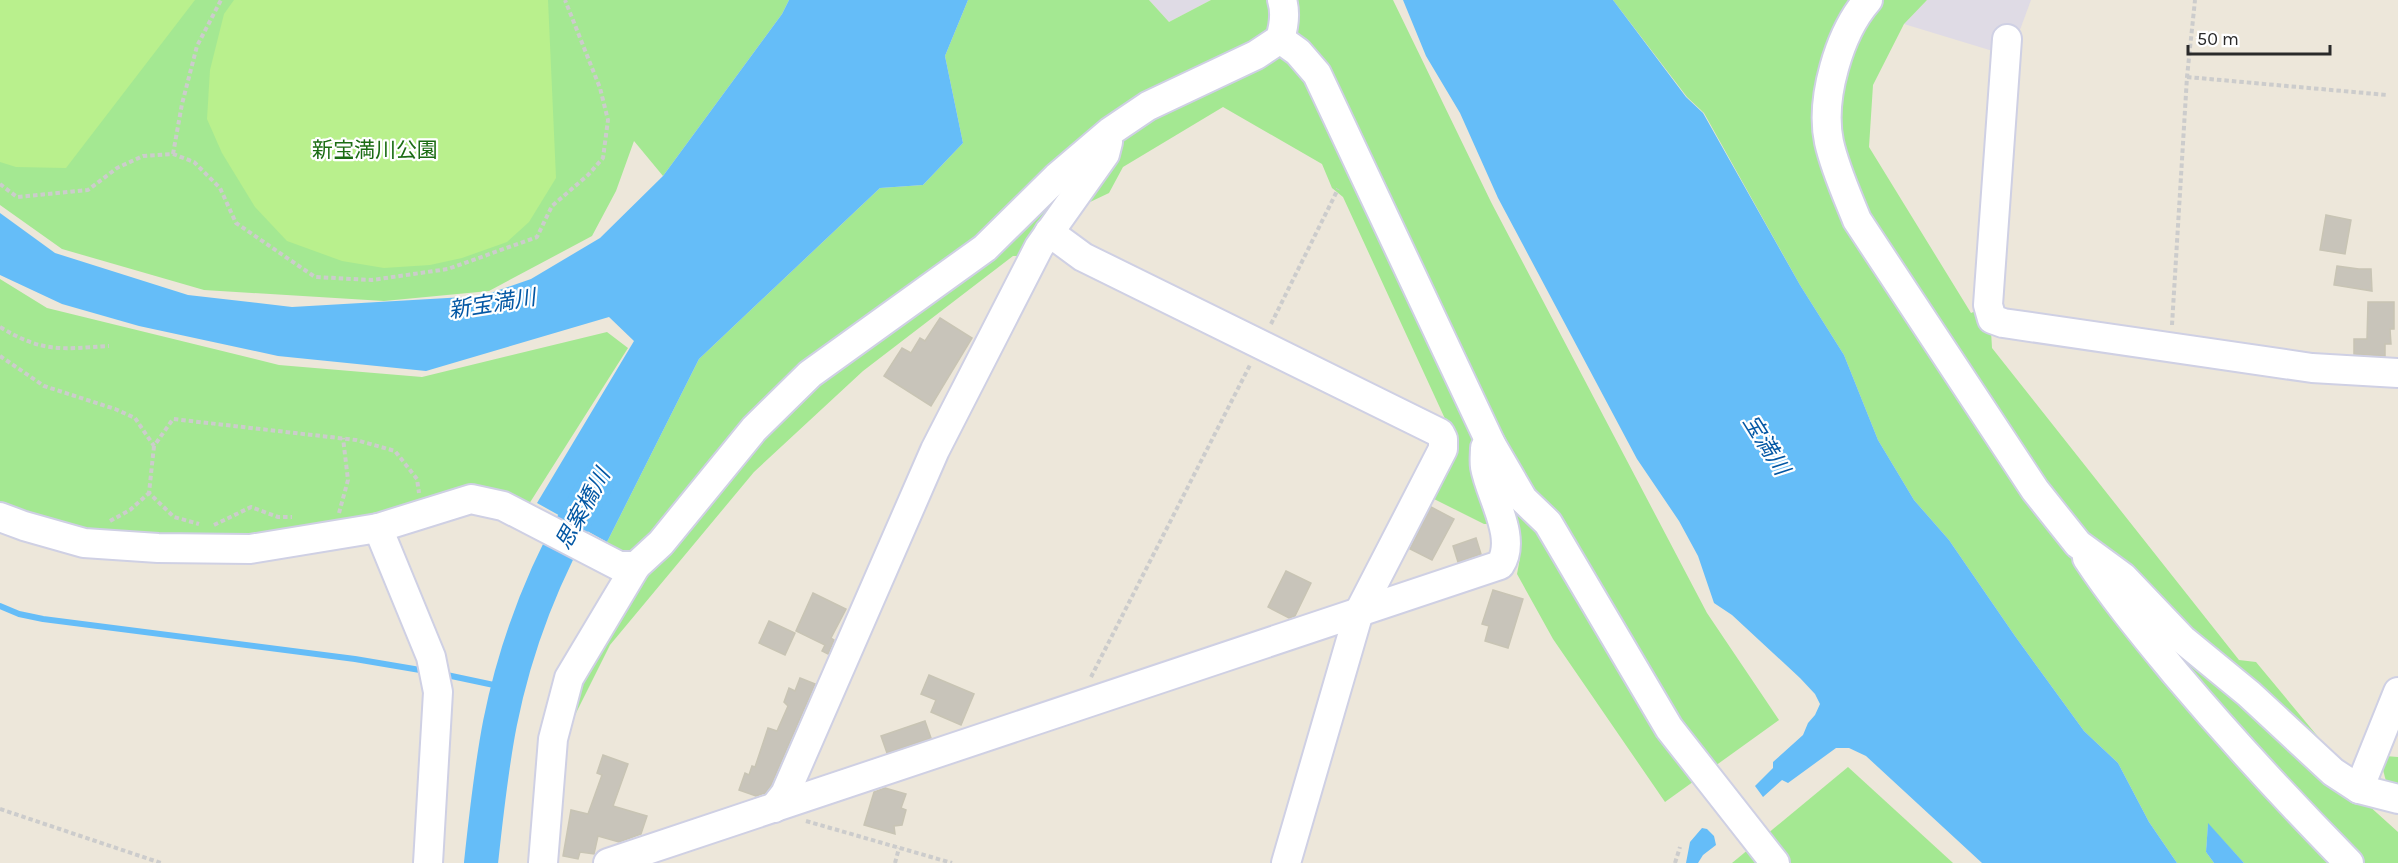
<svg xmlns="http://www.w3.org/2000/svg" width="2398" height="863" font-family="Karla,'Noto Sans JP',sans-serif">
<rect width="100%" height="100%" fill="#ede7da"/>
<!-- industrial -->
<g fill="#dfdbe5">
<polygon points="1149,0 1211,0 1169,22"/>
<polygon points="1927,0 2031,0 2017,38 1996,52 1904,24"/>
</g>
<!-- green -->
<g fill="#a4e892">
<polygon points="0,0 789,0 782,14 663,176 634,141 616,191 592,236 489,291 384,301 204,290 62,249 0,205"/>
<polygon points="968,0 1149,0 1169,22 1211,0 1393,0 1491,202 1707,613 1779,720 1665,802 1553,639 1517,574 1520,558 1504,524 1484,524 1434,499 1458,447 1343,197 1332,188 1322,164 1223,107 1123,167 1109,193 1050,221 1026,256 1013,256 863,371 754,472 610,645 565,735 621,553 607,542 699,359 880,188 923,185 963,143 945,56"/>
<polygon points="1613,0 1927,0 1904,24 1873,85 1869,147 1971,313 1983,308 1991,331 1992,348 2239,660 2256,662 2349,774 2367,804 2398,832 2398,863 2244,863 2208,824 2206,852 2214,863 2177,863 2149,822 2118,763 2084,731 2015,636 1949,540 1914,500 1878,440 1844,355 1800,285 1704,113 1687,97"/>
<polygon points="0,279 47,308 279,365 422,377 607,332 628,348 529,504 333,530 255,537 144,535 61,526 0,506"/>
<polygon points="2385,756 2398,757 2398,788 2387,785 2382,766"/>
<polygon points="1848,767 1953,863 1732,863"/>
</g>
<!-- pitch -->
<g fill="#b9f08d">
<polygon points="0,0 195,0 66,168 16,167 0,162"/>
<polygon points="234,0 548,0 556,178 529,222 507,242 462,258 430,265 384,268 342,261 287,241 255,207 222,153 207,119 210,70 224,14"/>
</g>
<!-- water -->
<g fill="#65bdf8">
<polygon points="789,0 968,0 945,56 963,143 923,185 880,188 699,359 607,542 537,503 634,341 609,317 426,371 278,356 139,326 62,304 0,275 0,213 55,253 188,295 292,307 482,296 531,279 600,238 663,176 782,14"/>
<polygon points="1403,0 1613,0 1686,97 1703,113 1800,285 1844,355 1878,440 1914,500 1949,540 2015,636 2084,731 2118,763 2149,822 2177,863 1982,863 1866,756 1849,748 1836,748 1788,783 1782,780 1763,797 1755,786 1773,768 1773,762 1803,735 1808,723 1815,715 1820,704 1815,694 1800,678 1732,615 1714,603 1698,556 1679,521 1637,459 1498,198 1460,113 1426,56"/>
<polygon points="2208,823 2244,863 2214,863 2206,852"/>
<polygon points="1702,828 1707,829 1714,836 1716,845 1703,855 1698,863 1686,863 1690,842"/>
</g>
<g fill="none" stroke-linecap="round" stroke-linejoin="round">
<!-- stream -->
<g stroke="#65bdf8" stroke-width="6">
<polyline points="0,606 19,614 43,619 355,659 426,671"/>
<polyline points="442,674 508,688"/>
</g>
<!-- river -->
<path stroke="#65bdf8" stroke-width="34" d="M481,863C486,816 491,769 500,723C517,638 551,555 597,482"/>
</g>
<!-- building -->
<g fill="#c8c4ba" stroke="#c8c4b4" stroke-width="1.5">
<polygon points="2326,215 2351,220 2345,254 2320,250"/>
<polygon points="2337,266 2359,269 2371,269 2372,291 2334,285"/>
<polygon points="2368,302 2394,302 2394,329 2390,329 2391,344 2385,344 2385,356 2354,354 2354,339 2367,339"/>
<polygon points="940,318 972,338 931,406 884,376 902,348 911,353 920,338 925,341"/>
<polygon points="1431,507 1454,519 1432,560 1410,549"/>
<polygon points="1476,538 1481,554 1458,562 1453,546"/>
<polygon points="1286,571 1311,583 1295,616 1289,618 1268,607"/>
<polygon points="1493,590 1523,599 1508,648 1485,641 1489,626 1482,624"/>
<polygon points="813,593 846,609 831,638 834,640 828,654 822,651 825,645 796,631"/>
<polygon points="769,621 795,633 785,655 759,643"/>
<polygon points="929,675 974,694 961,725 931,712 936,700 921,694"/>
<polygon points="800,678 815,684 771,785 765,793 756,796 739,790 745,773 749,775 752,766 755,767 768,728 777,731 788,706 784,702 789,688 795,691"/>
<polygon points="925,721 931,738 887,753 881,736"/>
<polygon points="603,755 628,764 613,806 647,816 641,834 619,842 598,836 594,854 580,852 578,859 563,856 571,810 588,814 602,775 597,773"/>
<polygon points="885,788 906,794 901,808 906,810 902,825 894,826 895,834 864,825 874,792"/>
</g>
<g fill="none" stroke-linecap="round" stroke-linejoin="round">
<!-- minor casing -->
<g stroke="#cfd0e4" stroke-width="32">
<g id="minor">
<path d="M1868,0C1839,33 1820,99 1829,142C1835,169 1847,195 1857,220L2035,490L2078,544L2123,577L2182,639L2249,694L2333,772L2359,789L2398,799"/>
<polyline points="1280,39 1298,52 1317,74 1491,444 1523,499 1548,523 1669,728 1775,863"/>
<polyline points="2007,39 1988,305 1992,319 2003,323 2312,368 2398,373"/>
<polyline points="1049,232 1083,257 1440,433 1443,439 1443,449 1359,612 1286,863"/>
<path d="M0,517L24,526L84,543L158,548L250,549L378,528L471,499L503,506L619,566H636L661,543L754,429L810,374L985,248L1057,177L1111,131L1148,106L1256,55L1280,39C1284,26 1286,13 1282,0"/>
<polyline points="378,528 431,657 438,692 428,863"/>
<path d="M2087,558C2114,599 2145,636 2176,674C2231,739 2289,802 2349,863"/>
<polyline points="2359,789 2398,692"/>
<polyline points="774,808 785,794 935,450 1039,247 1105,154 1108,142"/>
<polyline points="543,863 553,739 569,678 636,566"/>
<path d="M608,863L1500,565C1518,538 1490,496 1485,467C1484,461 1485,454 1485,448L1491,444"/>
</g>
</g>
<!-- path -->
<g stroke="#ccc" stroke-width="4" stroke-dasharray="4.5 3" stroke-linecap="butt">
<polyline points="2187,77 2387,95"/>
<polyline points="173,154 182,104 197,46 221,0"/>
<polyline points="0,184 17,197 88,190 117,168 143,156 173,154 194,162 220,188 236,223 315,277 372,280 448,269 537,237 552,206 588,175 603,158 608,120 600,88 565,0"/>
<polyline points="1271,324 1338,189"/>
<polyline points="2172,325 2187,77 2195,0"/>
<path d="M0,327C43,353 61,349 109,346"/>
<polyline points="0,356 44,386 115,409 135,418 154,446 173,419 356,440 395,451 417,479 419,493"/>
<polyline points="154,446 149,493 174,517 199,524"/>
<polyline points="339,513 348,480 343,438"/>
<polyline points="110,521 130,510 149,493"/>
<polyline points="214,525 251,507 278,517 292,517"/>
<polyline points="1091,677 1250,365"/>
<polyline points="0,809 161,863"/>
<polyline points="806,821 952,863"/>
<polyline points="895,863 899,848"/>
<polyline points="1675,863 1680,847"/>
</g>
<!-- minor -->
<use href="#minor" stroke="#fff" stroke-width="28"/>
</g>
<g text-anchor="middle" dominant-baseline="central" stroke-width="4.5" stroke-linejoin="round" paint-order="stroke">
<!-- park labels -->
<g font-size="21" fill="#1b6c14" stroke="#fff">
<text x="375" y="150">新宝満川公園</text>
</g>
<!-- water labels -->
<g font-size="22" font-style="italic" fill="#0357a4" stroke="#fff">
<text transform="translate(492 304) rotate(-9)">新宝満川</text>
<text transform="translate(1766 445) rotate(58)">宝満川</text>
<text transform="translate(583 509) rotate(-61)">思案橋川</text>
</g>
</g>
<!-- scale -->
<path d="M2188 45v9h142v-9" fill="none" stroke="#2a2a2a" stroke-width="3"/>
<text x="2197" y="45" font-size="18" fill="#2a2a2a" stroke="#ffffff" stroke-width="4.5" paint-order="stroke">50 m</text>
</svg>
